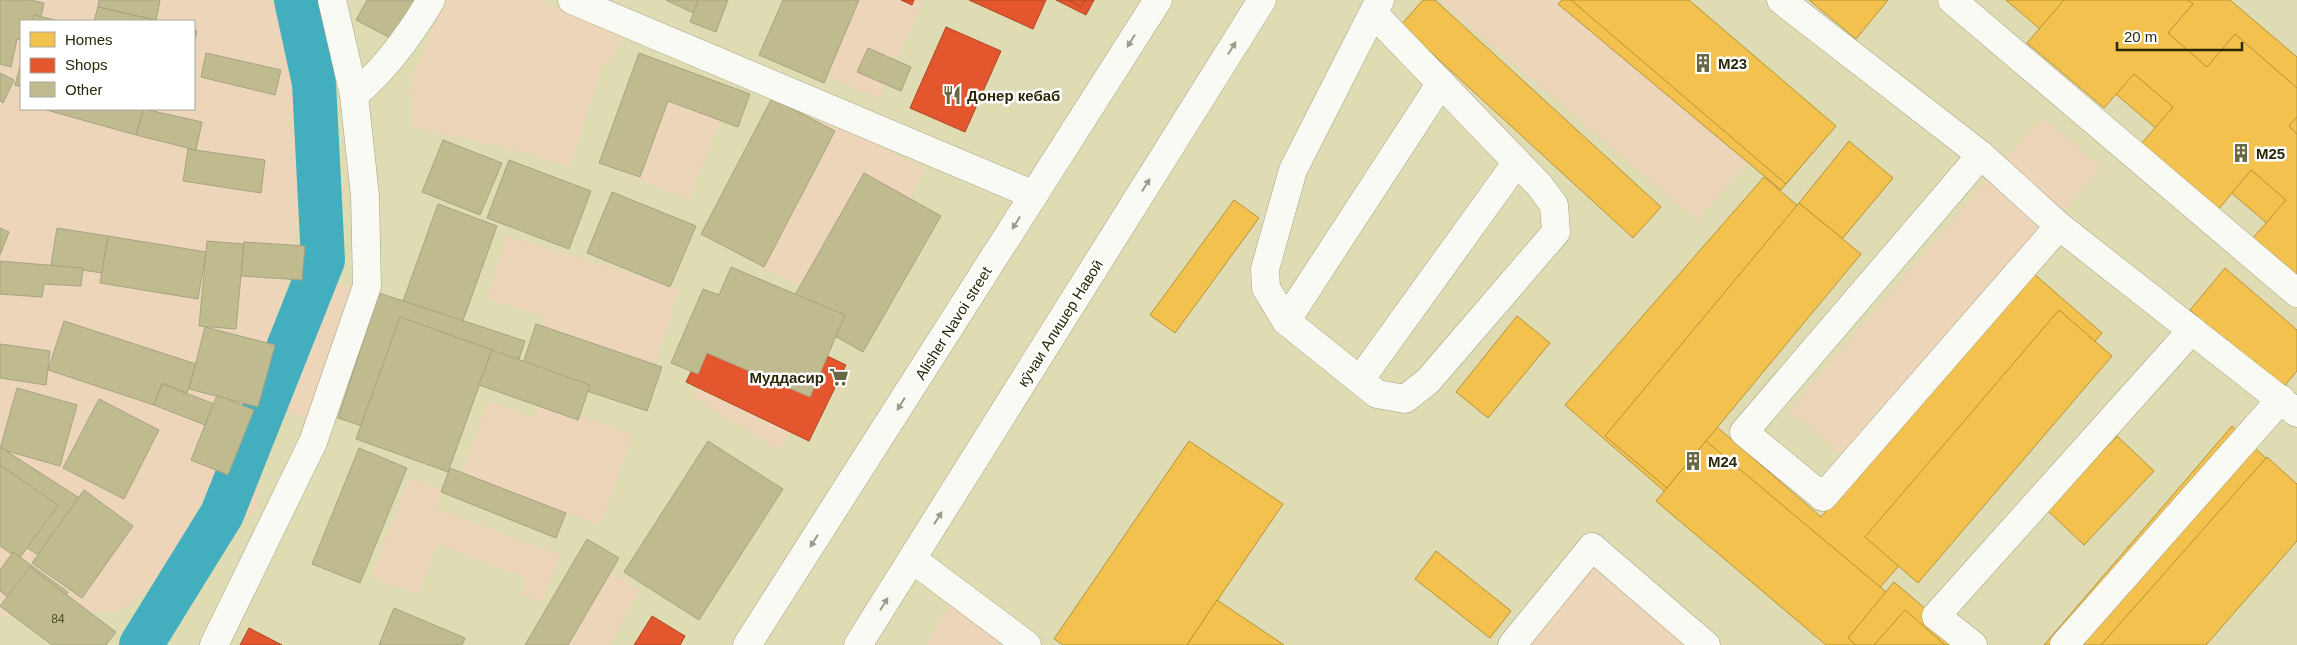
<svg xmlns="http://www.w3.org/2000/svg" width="2297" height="645" font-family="Arial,sans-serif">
<rect width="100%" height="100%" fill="#dfdcb3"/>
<!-- green -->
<g fill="#ecd5b9" fill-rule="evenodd">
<path d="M0,0H302L329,53L288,276L257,508L119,611L0,616ZM21,21H194V109H21Z"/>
<polygon points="447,0 540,0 624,39 607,64 603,63 570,167 532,154 413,127 409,87 438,16"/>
<polygon points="835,0 924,0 879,99 805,65"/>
<polygon points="1439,0 1556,0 1747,163 1697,221"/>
<polygon points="657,91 722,116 689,200 625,174"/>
<polygon points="822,116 925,169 852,313 748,260"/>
<polygon points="2042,117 2101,167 1848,461 1789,410"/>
<polygon points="507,236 679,288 656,364 542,330 545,316 487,299"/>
<polygon points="328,280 374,294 330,426 285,411"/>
<polygon points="710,358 808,402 780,451 692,396"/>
<polygon points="488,401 533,418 540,401 633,435 600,525 461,475"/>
<polygon points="409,478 443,490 436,508 560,555 542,602 520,594 526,578 437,544 418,594 371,577"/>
<polygon points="1600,557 1724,645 1524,645"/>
<polygon points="592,563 640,589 609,645 555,645"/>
<polygon points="958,593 1031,645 925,645"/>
</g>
<!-- homes -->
<g fill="#f2c14e" stroke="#b69339">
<polygon points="1423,0 1435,0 1661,207 1633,238 1401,25"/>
<polygon points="1562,0 1672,0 1830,132 1781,190 1558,4"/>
<polygon points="1571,0 1689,0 1836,126 1786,184"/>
<polygon points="1809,0 1888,0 1856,39"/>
<polygon points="2006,0 2230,0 2297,57 2297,249"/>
<polygon points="2064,0 2188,0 2193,4 2168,33 2207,67 2235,34 2297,88 2297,117 2289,126 2297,134 2297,278 2252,239 2286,200 2251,170 2218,210 2141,144 2173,107 2134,74 2104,108 2027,43"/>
<polygon points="1849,141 1893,178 1842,239 1799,203"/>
<polygon points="1764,177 1825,229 1680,395 1821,517 2033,273 2102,333 1835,639 1565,405"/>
<polygon points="1234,200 1259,218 1175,333 1150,315"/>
<polygon points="1799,203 1861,254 1667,488 1605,436"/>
<polygon points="2225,268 2297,330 2297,371 2282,389 2190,310"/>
<polygon points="2059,310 2112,356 1918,583 1865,537"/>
<polygon points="1517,316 1550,343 1488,418 1456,392"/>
<polygon points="2232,426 2297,488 2157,645 2044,645"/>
<polygon points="2117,436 2154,471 2084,545 2047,510"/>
<polygon points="1189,441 1283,504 1187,645 1063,645 1054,639"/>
<polygon points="1706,441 1904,607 1873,645 1826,645 1656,501"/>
<polygon points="2267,457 2297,484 2297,541 2206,645 2101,645"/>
<polygon points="1436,551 1511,611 1490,638 1415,579"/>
<polygon points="1894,582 1968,645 1856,645 1848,638"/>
<polygon points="1217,600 1284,645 1187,645"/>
<polygon points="1905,610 1945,645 1874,645"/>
</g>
<!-- shops -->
<g fill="#e4572e" stroke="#ac4923">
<polygon points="901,0 914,0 912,5"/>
<polygon points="969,0 1046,0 1033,29"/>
<polygon points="1056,0 1094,0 1086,15"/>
<polygon points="1068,0 1085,0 1081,7"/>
<polygon points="946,27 1001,51 965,132 910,108"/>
<polygon points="723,306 846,365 809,441 686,382"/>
<polygon points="652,616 685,636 680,645 634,645"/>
<polygon points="249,628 282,645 240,645"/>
</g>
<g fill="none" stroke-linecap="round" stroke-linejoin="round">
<!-- canal -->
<polyline stroke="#43aebe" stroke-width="44" points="141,645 222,514 323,260 314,83 296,0"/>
</g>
<!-- building -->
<g fill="#bfbb8f" stroke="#a6a383">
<polygon points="0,0 30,0 44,3 40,21 21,21 21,40 17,39 11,67 0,64"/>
<polygon points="99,0 160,0 156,20 98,7"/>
<polygon points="367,0 418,0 396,41 356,20"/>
<polygon points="666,0 699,0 693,13"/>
<polygon points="698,0 728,0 716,32 690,22"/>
<polygon points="783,0 859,0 824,83 759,55"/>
<polygon points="98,7 158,21 94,21"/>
<polygon points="34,15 59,21 32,21"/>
<polygon points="194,30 197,31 194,44"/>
<polygon points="868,48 911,67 901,91 857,72"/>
<polygon points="206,53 281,70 275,95 201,77"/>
<polygon points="639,53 750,94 738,127 668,101 640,177 599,163"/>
<polygon points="21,63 21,87 15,85"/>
<polygon points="0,73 14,80 3,103 0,101"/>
<polygon points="772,98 835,131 764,267 701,234"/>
<polygon points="43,109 144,109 136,135"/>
<polygon points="144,109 202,122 196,150 136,135"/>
<polygon points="443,140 502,163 480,215 422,192"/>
<polygon points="188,149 265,160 261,193 183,181"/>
<polygon points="509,160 591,191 569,249 487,218"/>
<polygon points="864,173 941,216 863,352 787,309"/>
<polygon points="612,192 696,226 670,287 587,253"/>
<polygon points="438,204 497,226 461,326 402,304"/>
<polygon points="0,228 9,232 0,255"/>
<polygon points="57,228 108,236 102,273 51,265"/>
<polygon points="108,236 206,252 198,299 100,283"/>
<polygon points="207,241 244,244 236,329 199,326"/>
<polygon points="244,242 305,246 302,280 241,276"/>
<polygon points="0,261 83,268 81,286 44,284 42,297 0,294"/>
<polygon points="731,267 845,315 810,397 707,353 698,374 671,363 703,289 719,295"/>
<polygon points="379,293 525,341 511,383 462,368 435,450 338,418"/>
<polygon points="400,317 492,350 448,472 356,439"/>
<polygon points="64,321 196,364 187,393 162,383 154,405 48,370"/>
<polygon points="536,324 662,367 647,411 521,369"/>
<polygon points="205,327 275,345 258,407 189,389"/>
<polygon points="0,344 50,351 46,385 0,378"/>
<polygon points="492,350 590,385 578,420 479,385"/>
<polygon points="162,384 214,404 205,425 154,405"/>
<polygon points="17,388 77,405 60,466 0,449"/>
<polygon points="217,395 254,410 228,475 191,460"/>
<polygon points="99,399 159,430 124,499 63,468"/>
<polygon points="708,441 783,489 699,620 624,572"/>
<polygon points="0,447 106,515 69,574 0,531"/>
<polygon points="359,448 407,468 360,583 312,564"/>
<polygon points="0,465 58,505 19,559 0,546"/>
<polygon points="450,468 566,513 556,538 441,492"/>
<polygon points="84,490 133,526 82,598 32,563"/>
<polygon points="587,539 619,558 568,645 525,645"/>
<polygon points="13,552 68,592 45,624 0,591 0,570"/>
<polygon points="30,567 116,632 106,645 52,645 0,606"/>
<polygon points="394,608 465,638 462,645 379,645"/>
</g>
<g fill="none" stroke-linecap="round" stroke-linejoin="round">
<!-- minor casing -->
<g stroke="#a4a281" stroke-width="29">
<g id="minor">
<polyline points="572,0 1034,195"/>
<polyline points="1781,0 1981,155 2059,226 2297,413"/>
<polyline points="1952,0 2297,293"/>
<polyline points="1373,13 1540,186 1554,205 1556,232 1428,381 1405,399 1377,394 1286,321 1266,288 1265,269 1293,170 1373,13 1380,0"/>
<path d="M354,95C386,69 410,35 431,0"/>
<polyline points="1981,155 1744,432 1823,497 2059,226"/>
<polyline points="1286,321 1441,83"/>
<polyline points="1360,380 1517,162"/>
<polyline points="912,559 1027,645"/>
<polyline points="214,645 313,442 367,286 365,196 354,95 332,0"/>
<polyline points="747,645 1158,0"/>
<polyline points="858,645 1262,0"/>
<polyline points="1512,645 1592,547 1706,645"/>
<polyline points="1973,645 1936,616 2192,330"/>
<polyline points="2064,645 2281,399"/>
</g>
</g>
<!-- minor -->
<use href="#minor" stroke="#fafaf4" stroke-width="28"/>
</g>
<!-- one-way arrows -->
<defs><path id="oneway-solid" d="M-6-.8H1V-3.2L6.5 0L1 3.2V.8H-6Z" transform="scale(1.25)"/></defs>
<g fill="#9d9c8a">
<use href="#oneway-solid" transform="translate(1131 41) rotate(122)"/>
<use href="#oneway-solid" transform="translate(1232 48) rotate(-58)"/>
<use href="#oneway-solid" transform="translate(1146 185) rotate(-58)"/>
<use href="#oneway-solid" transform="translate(1016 223) rotate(122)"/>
<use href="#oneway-solid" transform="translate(901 404) rotate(122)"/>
<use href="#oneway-solid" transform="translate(938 518) rotate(-58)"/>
<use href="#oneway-solid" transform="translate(814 541) rotate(122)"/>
<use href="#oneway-solid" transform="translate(884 604) rotate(-58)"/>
</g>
<!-- icons -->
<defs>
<g id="building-bare" transform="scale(1.5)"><path d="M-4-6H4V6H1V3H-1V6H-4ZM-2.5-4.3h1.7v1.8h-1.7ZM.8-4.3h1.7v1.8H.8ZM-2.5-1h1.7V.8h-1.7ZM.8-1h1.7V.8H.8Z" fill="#6a6744" stroke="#fff" stroke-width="2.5" paint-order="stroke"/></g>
<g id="restaurant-bare" transform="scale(1.5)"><path d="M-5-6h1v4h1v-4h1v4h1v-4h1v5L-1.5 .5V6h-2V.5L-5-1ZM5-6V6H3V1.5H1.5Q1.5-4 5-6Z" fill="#6a6744" stroke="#fff" stroke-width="2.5" paint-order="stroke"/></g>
<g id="supermarket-bare" transform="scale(1.5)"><path d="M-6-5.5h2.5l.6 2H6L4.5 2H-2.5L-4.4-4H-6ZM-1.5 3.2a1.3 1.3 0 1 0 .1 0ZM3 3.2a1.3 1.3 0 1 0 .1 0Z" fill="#6a6744" stroke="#fff" stroke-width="2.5" paint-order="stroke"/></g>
</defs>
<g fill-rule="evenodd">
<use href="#building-bare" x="1703" y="63"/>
<use href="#restaurant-bare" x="952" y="95"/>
<use href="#building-bare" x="2241" y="153"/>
<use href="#supermarket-bare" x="839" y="377"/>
<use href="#building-bare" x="1693" y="461"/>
</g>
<g text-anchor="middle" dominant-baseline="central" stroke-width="5" stroke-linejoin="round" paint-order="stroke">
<!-- number labels -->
<g font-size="12" fill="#504d2a">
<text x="58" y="619">84</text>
</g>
<!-- poi labels -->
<g font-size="15" font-weight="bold" fill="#2b2808" stroke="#fff" text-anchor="start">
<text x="1718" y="63">М23</text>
<text x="967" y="95">Донер кебаб</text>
<text x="2256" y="153">М25</text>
<text x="824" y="377" text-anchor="end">Муддасир</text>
<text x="1708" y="461">М24</text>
</g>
<!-- street labels -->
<g font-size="15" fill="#2b2808" stroke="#fff">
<text transform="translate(953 323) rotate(-58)">Alisher Navoi street</text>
<text transform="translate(1060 323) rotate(-58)">кӯчаи Алишер Навоӣ</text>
</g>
</g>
<!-- legend -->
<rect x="20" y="20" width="175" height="90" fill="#ffffff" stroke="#aaa99c"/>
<rect x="30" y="32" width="25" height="15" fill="#f2c14e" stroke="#aaa99c"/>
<text x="65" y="45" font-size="15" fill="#2b2808">Homes</text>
<rect x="30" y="58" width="25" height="15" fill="#e4572e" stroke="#aaa99c"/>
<text x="65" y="70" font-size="15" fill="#2b2808">Shops</text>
<rect x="30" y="82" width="25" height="15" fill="#bfbb8f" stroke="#aaa99c"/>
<text x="65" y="95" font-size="15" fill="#2b2808">Other</text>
<!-- scale -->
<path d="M2117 42v8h125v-8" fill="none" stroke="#2b2808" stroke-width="2.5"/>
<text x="2124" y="42" font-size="15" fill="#2b2808" stroke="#ffffff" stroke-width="4" paint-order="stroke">20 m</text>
</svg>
